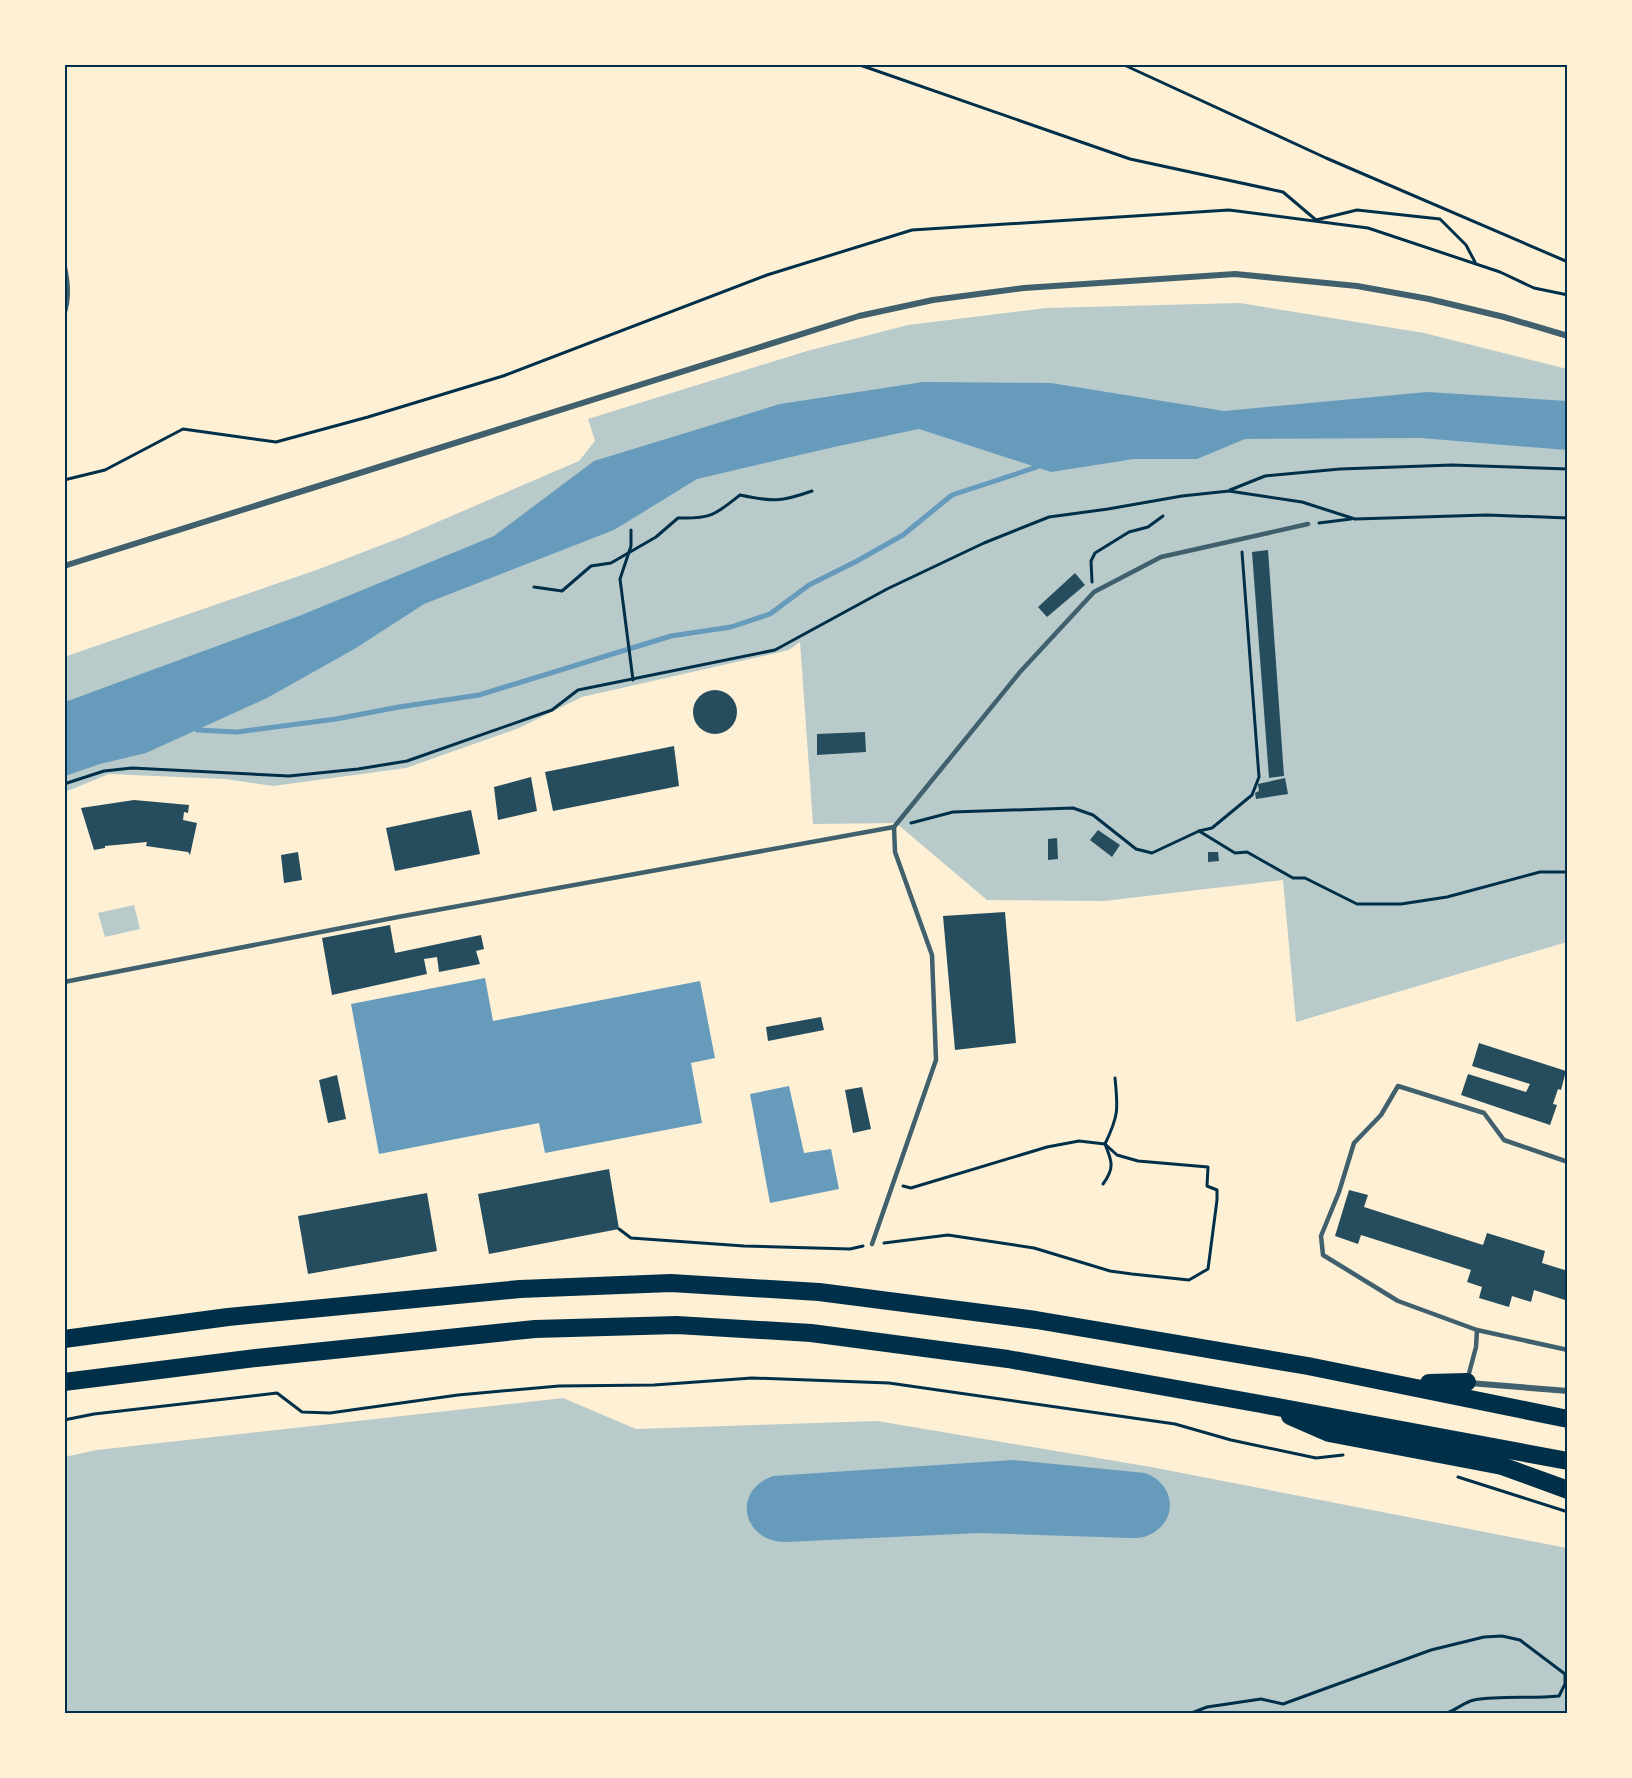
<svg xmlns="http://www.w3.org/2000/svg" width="1632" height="1778" font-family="'Open Sans',sans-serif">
<rect width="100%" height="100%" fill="#fdf0d5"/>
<!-- green -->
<g fill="#b9caca">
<polygon points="1240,303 1424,333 1567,369 1567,942 1296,1022 1283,880 1104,901 987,900 896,823 813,824 800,642 789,650 582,697 519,728 406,768 273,786 225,779 109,774 65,792 64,657 322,568 405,536 579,461 595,441 588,419 807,351 908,325 1046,308"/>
<polygon points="134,905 140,929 105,937 98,913"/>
<polygon points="563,1398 636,1429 877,1421 1151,1467 1567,1548 1567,1713 65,1713 64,1457 97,1450"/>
</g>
<!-- water -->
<g fill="#669bbc">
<polygon points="923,382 1051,383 1224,411 1427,392 1567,401 1567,450 1421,438 1245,439 1197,459 1134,459 1051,472 919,429 834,447 697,479 614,530 424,604 356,648 267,698 146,753 100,764 65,776 65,702 299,616 494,536 594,461 780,404"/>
<polygon points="485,978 493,1021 700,981 715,1058 691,1063 702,1123 545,1153 539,1123 379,1154 351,1004"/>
<polygon points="789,1086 804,1153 831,1149 839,1189 770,1203 750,1094"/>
<path d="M1013,1460L1145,1473C1176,1484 1179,1521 1149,1535C1143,1538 1136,1538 1130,1538L980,1533L785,1542C744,1542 730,1492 773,1476Z"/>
</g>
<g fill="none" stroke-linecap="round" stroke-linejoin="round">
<!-- stream -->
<polyline stroke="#669bbc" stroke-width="5" points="197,730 237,732 336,719 399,707 479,695 671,636 731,627 770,614 809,585 857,561 903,535 952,495 1037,467"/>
</g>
<!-- building -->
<g fill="#264d5e">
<polygon points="1268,550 1284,776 1269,778 1252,552"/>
<polygon points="1075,573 1085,585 1047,617 1038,607"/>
<circle cx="715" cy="712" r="22"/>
<polygon points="865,732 866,752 817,755 817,734"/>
<polygon points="674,746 679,786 553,811 545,772"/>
<polygon points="531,777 537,811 498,820 494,787"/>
<polygon points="1285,778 1288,794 1256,799 1255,793 1259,791 1258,784"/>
<polygon points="134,800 189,805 188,813 184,812 183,820 197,823 190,855 188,852 146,846 147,842 105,846 105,848 94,850 81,808"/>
<polygon points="471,810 480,854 395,871 386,828"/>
<polygon points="1098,830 1120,845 1112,857 1090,840"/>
<polygon points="1057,838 1058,859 1048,860 1048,839"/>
<polygon points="298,852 302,880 284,883 281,855"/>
<polygon points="1208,852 1218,852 1219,861 1208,862"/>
<polygon points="1005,912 1016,1043 955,1050 943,916"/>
<polygon points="390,925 395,953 481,935 484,949 476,951 480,964 439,972 437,957 424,959 427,974 332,995 322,938"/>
<polygon points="821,1017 824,1030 768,1041 766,1027"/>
<polygon points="1479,1043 1566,1071 1561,1090 1558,1089 1553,1104 1557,1105 1550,1125 1461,1095 1468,1074 1526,1092 1530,1084 1472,1066"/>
<polygon points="337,1075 346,1119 328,1123 319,1080"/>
<polygon points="862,1087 871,1129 853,1133 845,1090"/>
<polygon points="609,1169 619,1229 489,1254 478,1194"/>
<polygon points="1349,1190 1368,1195 1364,1207 1483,1245 1487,1233 1545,1251 1542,1263 1568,1271 1568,1301 1534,1290 1531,1302 1512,1296 1509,1307 1479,1298 1482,1287 1467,1282 1471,1270 1361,1235 1358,1244 1335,1236"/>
<polygon points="427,1193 437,1251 308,1274 298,1216"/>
</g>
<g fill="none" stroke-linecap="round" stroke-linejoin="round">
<!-- path -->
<g stroke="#003049" stroke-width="3">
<polyline points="857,64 1130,159 1283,192 1316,220 1357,210 1440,219 1466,245 1475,262"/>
<polyline points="1122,64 1326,158 1568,262"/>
<polyline points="64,480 105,470 183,429 276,442 368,417 503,376 767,275 912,230 1229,210 1368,228 1500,272 1534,288 1568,295"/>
<polyline points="1230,490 1265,476 1340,469 1452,465 1568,469"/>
<polyline points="1319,523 1351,519"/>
<polyline points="631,530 631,546 620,579 633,680"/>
<polyline points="1092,582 1091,561 1095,553 1129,532 1148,527 1163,516"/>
<path d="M534,587L562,591L591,566L611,563L656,537L678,518C711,519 715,515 740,495C773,502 781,502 812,491"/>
<polyline points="64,784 104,771 132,768 289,776 358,769 407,761 552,710 578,690 775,650 887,589 984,543 1049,517 1108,509 1182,496 1229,491 1302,502 1355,519 1487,515 1568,518"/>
<polyline points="911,823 953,812 1073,808 1093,815 1136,849 1152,853 1199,831 1212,828 1252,795 1259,777 1242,552"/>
<polyline points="1199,831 1235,853 1247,852 1293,878 1305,878 1357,904 1401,904 1447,897 1540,872 1568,872"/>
<path d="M1103,1184C1115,1168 1112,1161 1105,1144C1119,1115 1118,1109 1115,1078"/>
<polyline points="619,1229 631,1238 744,1246 850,1249 863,1246"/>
<polyline points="884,1243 948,1235 1034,1248 1110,1271 1132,1274 1189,1280 1208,1269 1217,1200 1217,1190 1207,1186 1208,1167 1138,1161 1117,1155 1105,1144 1079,1141 1047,1147 911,1188 903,1186"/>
<polyline points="64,1420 94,1414 277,1393 302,1412 330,1413 458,1395 559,1386 654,1385 752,1378 889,1383 1175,1424 1231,1440 1316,1458 1343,1455"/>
<polyline points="1458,1477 1568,1512"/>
<path d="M1189,1714L1207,1707L1261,1699L1283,1704L1431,1650L1484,1637L1502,1636L1520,1640L1565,1674V1684L1559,1696C1531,1699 1502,1695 1474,1700C1464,1702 1455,1711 1444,1714"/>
</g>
<!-- service -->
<g stroke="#3f606c" stroke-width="4.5">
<path d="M64,263C68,281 70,297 64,315"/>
<polyline points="894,827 1020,672 1094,592 1161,557 1308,524"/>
<polyline points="64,982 398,917 894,827 895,852 932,955 936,1060 872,1244"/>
<polyline points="1568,1162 1504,1140 1484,1113 1398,1086 1381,1115 1354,1143 1339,1192 1321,1236 1323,1255 1398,1301 1477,1330 1568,1350"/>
<polyline points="1468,1377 1476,1347 1477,1330"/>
</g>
<!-- minor -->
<g stroke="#3f606c" stroke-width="6">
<polyline points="64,566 859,316 933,300 1024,288 1235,274 1357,286 1429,299 1504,317 1568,336"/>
<polyline points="1469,1383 1568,1391"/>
</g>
<!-- motorway -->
<g stroke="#003049" stroke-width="18">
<polyline points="64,1339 228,1317 520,1289 671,1283 819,1292 1036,1320 1308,1366 1568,1419"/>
<polyline points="64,1382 256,1358 535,1329 677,1325 811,1333 1008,1359 1261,1404 1568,1461"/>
<polyline points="1429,1383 1467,1382"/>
<polyline points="1290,1416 1329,1433 1502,1466 1568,1490"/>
</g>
</g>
<!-- border -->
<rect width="1632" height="1778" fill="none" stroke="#fdf0d5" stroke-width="132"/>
<rect x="66" y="66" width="1500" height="1646" fill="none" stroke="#003049" stroke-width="2"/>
</svg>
